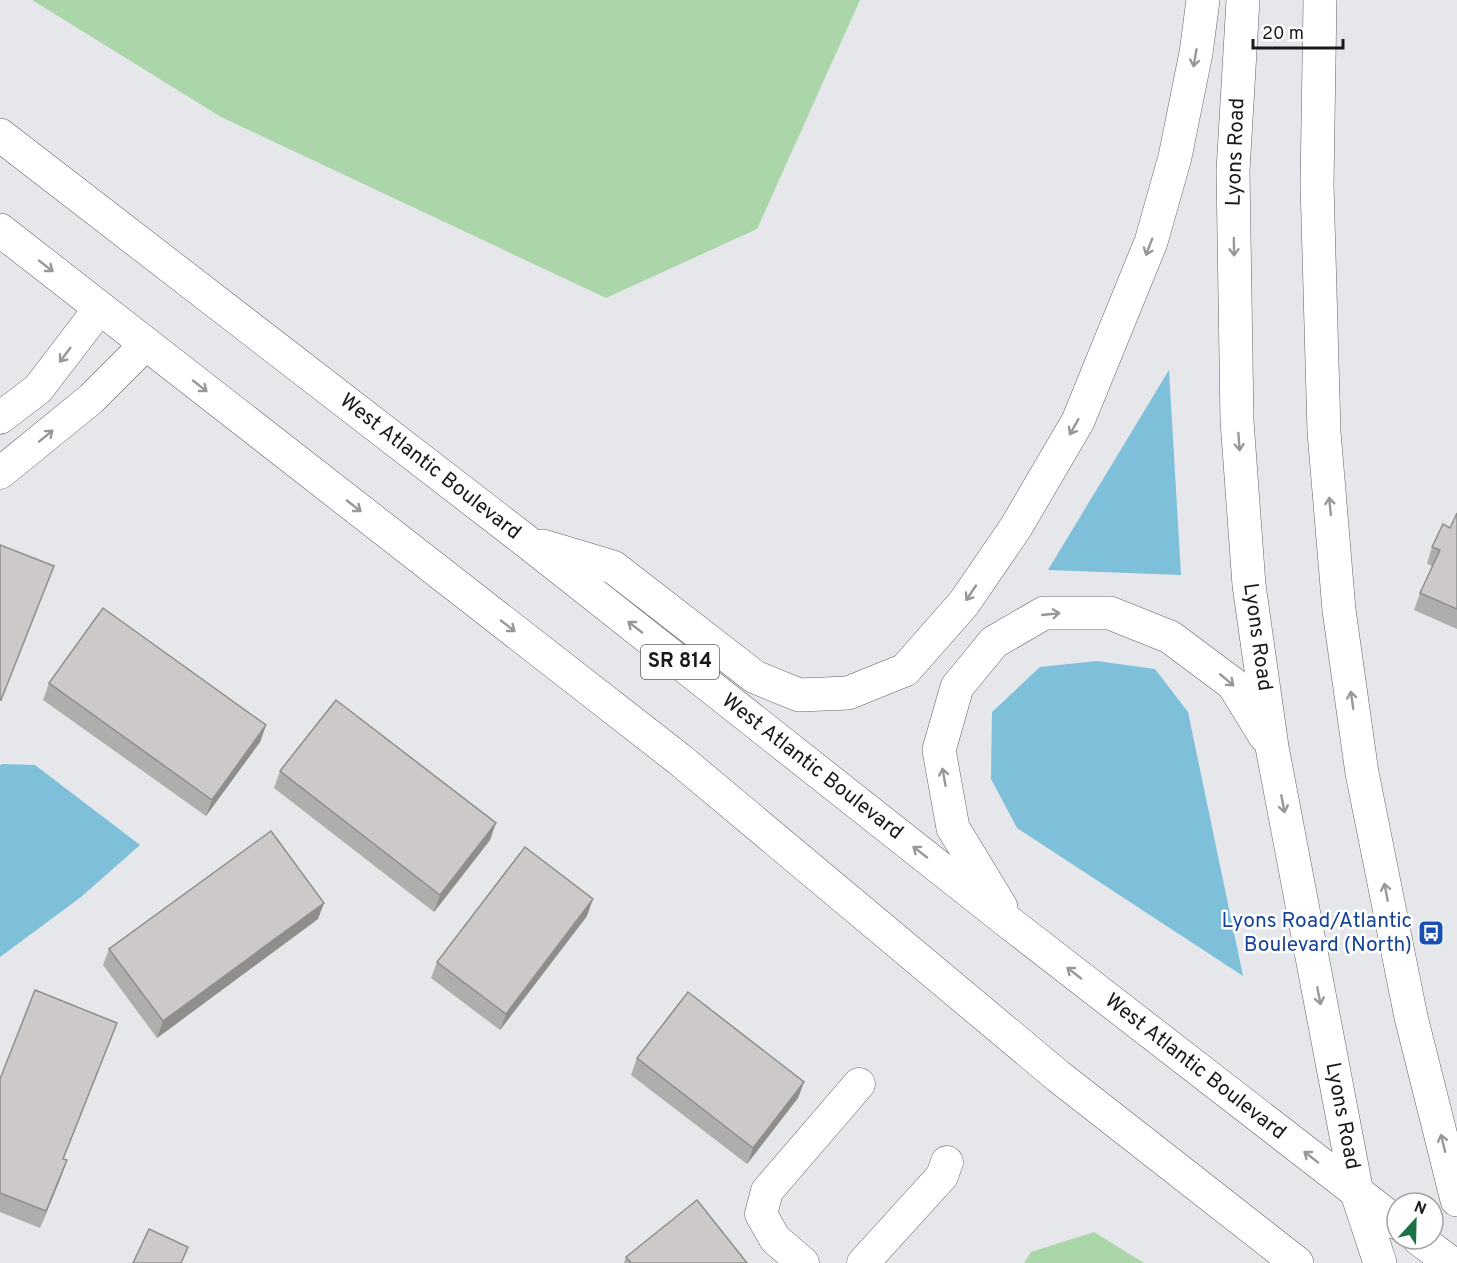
<svg xmlns="http://www.w3.org/2000/svg" width="1457" height="1263" font-family="Overpass,sans-serif">
<rect width="100%" height="100%" fill="#e6e7ea"/>
<!-- green -->
<g fill="#abd6aa">
<polygon points="32,0 860,0 757,229 606,298 221,117"/>
<polygon points="1094,1232 1144,1263 1024,1263 1031,1252"/>
</g>
<!-- water -->
<g fill="#7ec0da">
<polygon points="1169,370 1181,575 1048,570"/>
<polygon points="1097,661 1155,669 1188,712 1243,976 1017,828 991,779 992,712 1040,667"/>
<polygon points="3,764 35,765 140,845 81,897 0,957 0,765"/>
</g>
<g fill="none" stroke-linecap="round" stroke-linejoin="round">
<!-- minor casing -->
<g stroke="#616365" stroke-width="33">
<g id="minor">
<polyline points="0,418 38,389 100,308"/>
<polyline points="0,473 91,399 146,344"/>
<polyline points="803,1263 775,1239 761,1214 767,1191 859,1084"/>
<polyline points="863,1263 942,1176 947,1162"/>
</g>
</g>
<!-- major casing -->
<g stroke="#616365" stroke-width="34">
<g id="major">
<polyline points="1243,0 1233,171 1237,421 1249,585 1272,747 1357,1193 1380,1263"/>
<polyline points="1320,0 1317,184 1324,432 1339,610 1362,773 1411,1017 1457,1200"/>
<polyline points="0,135 526,541 1011,924 1397,1223"/>
<polyline points="0,230 679,759 1058,1076 1297,1263"/>
<polyline points="543,546 613,567 755,677 799,695 848,693 905,670 964,603 1016,527 1078,421 1151,242 1175,157 1196,53 1203,0"/>
<polyline points="1001,907 953,828 939,750 957,687 994,642 1044,613 1110,613 1170,637 1233,684 1265,736"/>
<polyline points="1419,1239 1451,1263"/>
</g>
</g>
<!-- minor -->
<use href="#minor" stroke="#fff" stroke-width="32"/>
<!-- major -->
<use href="#major" stroke="#fff" stroke-width="33"/>
</g>
<!-- wall -->
<g fill="#b0adad">
<polygon points="1457,513 1457,629 1414,610 1420,593 1432,566 1427,564 1432,547 1450,528"/>
<polygon points="49,683 266,725 260,742 206,816 43,700"/>
<polygon points="280,771 490,840 434,912 274,788"/>
<polygon points="587,916 500,1030 431,978 437,962"/>
<polygon points="318,919 157,1038 103,965 109,949"/>
<polygon points="117,1023 63,1159 61,1177 40,1228 0,1212 0,1079"/>
<polygon points="637,1058 804,1082 798,1098 747,1164 631,1075"/>
<polygon points="626,1257 747,1263 624,1263"/>
</g>
<!-- shaded-wall -->
<g fill="#908d8d">
<polygon points="266,725 260,742 206,816 212,800"/>
<polygon points="496,823 490,840 434,912 440,895"/>
<polygon points="593,899 587,916 500,1030 506,1014"/>
<polygon points="324,903 318,919 157,1038 163,1021"/>
<polygon points="117,1023 111,1039 57,1175 63,1159"/>
<polygon points="804,1082 798,1098 747,1164 753,1148"/>
<polygon points="67,1160 61,1177 40,1228 46,1211"/>
</g>
<!-- building -->
<g fill="#cdc9c9" stroke="#908d8d" stroke-width="1.5">
<polygon points="1457,513 1457,609 1420,593 1440,550 1432,547 1443,524 1450,528"/>
<polygon points="0,545 54,566 1,700 0,700"/>
<polygon points="103,608 266,725 212,800 49,683"/>
<polygon points="336,700 496,823 440,895 280,771"/>
<polygon points="271,831 324,903 163,1021 109,949"/>
<polygon points="525,847 593,899 506,1014 437,962"/>
<polygon points="35,990 117,1023 63,1159 67,1160 46,1211 0,1193 0,1079"/>
<polygon points="688,992 804,1082 753,1148 637,1058"/>
<polygon points="697,1200 747,1263 631,1263 626,1257"/>
<polygon points="149,1229 188,1247 181,1263 133,1263"/>
</g>
<!-- one-way arrows -->
<defs><path id="oneway-shaft" d="M-6 0H5M1.5-3L5.5 0L1.5 3" fill="none" stroke-width="1.6" stroke-linecap="round" stroke-linejoin="round" transform="scale(1.5)"/></defs>
<g stroke="#989898">
<use href="#oneway-shaft" transform="translate(1195 58) rotate(100)"/>
<use href="#oneway-shaft" transform="translate(1149 247) rotate(111)"/>
<use href="#oneway-shaft" transform="translate(1234 247) rotate(89)"/>
<use href="#oneway-shaft" transform="translate(46 266) rotate(38)"/>
<use href="#oneway-shaft" transform="translate(65 355) rotate(127)"/>
<use href="#oneway-shaft" transform="translate(200 386) rotate(38)"/>
<use href="#oneway-shaft" transform="translate(1074 427) rotate(119)"/>
<use href="#oneway-shaft" transform="translate(46 436) rotate(-39)"/>
<use href="#oneway-shaft" transform="translate(1239 442) rotate(86)"/>
<use href="#oneway-shaft" transform="translate(354 506) rotate(38)"/>
<use href="#oneway-shaft" transform="translate(1330 506) rotate(-95)"/>
<use href="#oneway-shaft" transform="translate(971 593) rotate(124)"/>
<use href="#oneway-shaft" transform="translate(1051 614) rotate(-6)"/>
<use href="#oneway-shaft" transform="translate(508 626) rotate(38)"/>
<use href="#oneway-shaft" transform="translate(635 627) rotate(-142)"/>
<use href="#oneway-shaft" transform="translate(1227 680) rotate(40)"/>
<use href="#oneway-shaft" transform="translate(1352 700) rotate(-98)"/>
<use href="#oneway-shaft" transform="translate(944 777) rotate(-100)"/>
<use href="#oneway-shaft" transform="translate(1283 804) rotate(79)"/>
<use href="#oneway-shaft" transform="translate(920 852) rotate(-142)"/>
<use href="#oneway-shaft" transform="translate(1386 892) rotate(-101)"/>
<use href="#oneway-shaft" transform="translate(1074 973) rotate(-142)"/>
<use href="#oneway-shaft" transform="translate(1319 996) rotate(79)"/>
<use href="#oneway-shaft" transform="translate(1443 1143) rotate(-104)"/>
<use href="#oneway-shaft" transform="translate(1311 1157) rotate(-142)"/>
</g>
<!-- icons -->
<defs>
<g id="bus-square" transform="scale(1.35)"><rect x="-9" y="-9" width="18" height="18" rx="4" fill="#1a4fb4" stroke="#fff"/><path d="M-5-6H5V4H4V6H2V4H-2V6H-4V4H-5ZM-3.5-4V0h7V-4ZM-3.5 1.2v1.5H-2V1.2ZM2 1.2v1.5H3.5V1.2Z" fill="#fff"/></g>
</defs>
<g fill-rule="evenodd">
<use href="#bus-square" x="1431" y="933"/>
</g>
<g text-anchor="middle" dominant-baseline="central" stroke-width="5" stroke-linejoin="round" paint-order="stroke">
<!-- shield labels -->
<rect fill="#fff" stroke="#5f5f5f" stroke-width="1.5" x="641" y="645" width="78" height="34" rx="4.5"/>
<g font-size="20" font-weight="bold" fill="#1a1a1b">
<text x="680" y="662">SR 814</text>
</g>
<!-- street labels -->
<g font-size="21" fill="#1a1a1b" stroke="#fff">
<text transform="translate(1236 152) rotate(-88)">Lyons Road</text>
<text transform="translate(430 467) rotate(38)">West Atlantic Boulevard</text>
<text transform="translate(1257 637) rotate(82)">Lyons Road</text>
<text transform="translate(812 767) rotate(38)">West Atlantic Boulevard</text>
<text transform="translate(1195 1067) rotate(38)">West Atlantic Boulevard</text>
<text transform="translate(1342 1116) rotate(79)">Lyons Road</text>
</g>
<!-- transit labels -->
<g font-size="21" fill="#164399" stroke="#fff" text-anchor="end">
<text x="1412" y="921">Lyons Road/Atlantic<tspan x="1412" dy="24">Boulevard (North)</tspan></text>
</g>
</g>
<!-- north arrow -->
<g transform="translate(1415 1221) rotate(22)"><circle r="28" fill="#ffffff" stroke="#a3a3a4" stroke-width="1.5"/>
<path d="M0-4.5L10 22L0 15L-10 22Z" fill="#1b7245"/>
<text y="-9" font-size="16" font-weight="bold" text-anchor="middle" fill="#1a1a1b">N</text>
</g>
<!-- scale -->
<path d="M1253 39v9h90v-9" fill="none" stroke="#1a1a1b" stroke-width="3"/>
<text x="1262" y="39" font-size="18" fill="#1a1a1b" stroke="#ffffff" stroke-width="4.5" paint-order="stroke">20 m</text>
</svg>
